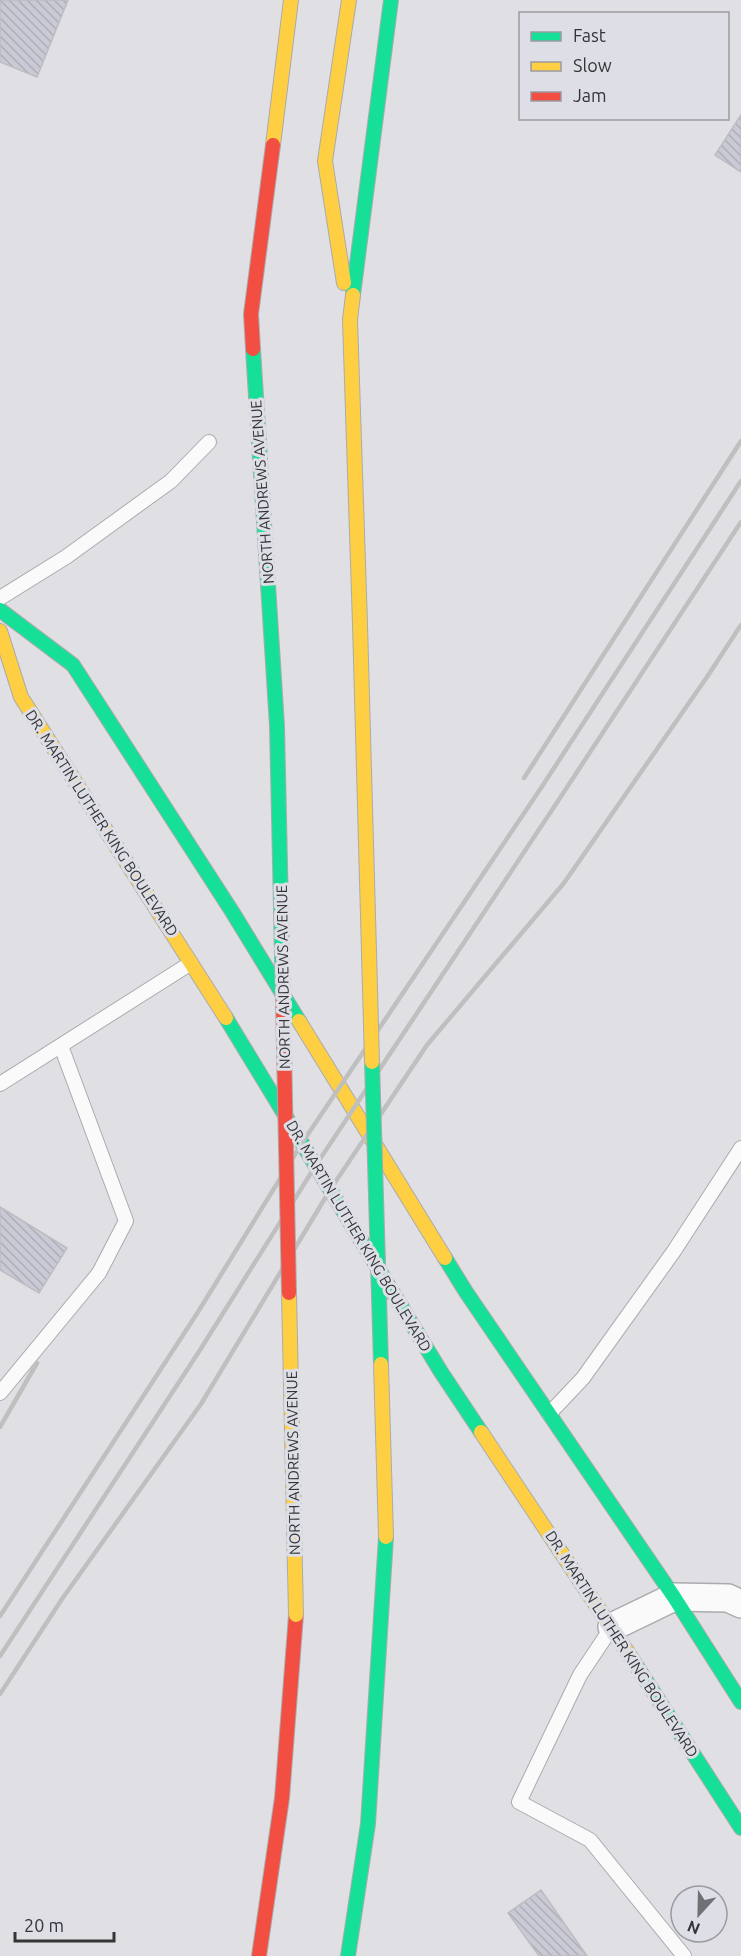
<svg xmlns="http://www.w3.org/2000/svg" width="741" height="1956" font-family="Ubuntu,sans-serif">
<defs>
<pattern id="building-back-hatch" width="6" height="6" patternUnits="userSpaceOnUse" patternTransform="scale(1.5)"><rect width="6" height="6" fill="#c9cad5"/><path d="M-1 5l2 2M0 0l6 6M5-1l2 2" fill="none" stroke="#adaeb7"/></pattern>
</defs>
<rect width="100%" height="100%" fill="#e0e0e4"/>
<!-- building -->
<g fill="url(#building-back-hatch)" stroke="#bdbdc1" stroke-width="1.5">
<polygon points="0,0 68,0 37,77 0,62"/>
<polygon points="741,115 741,172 715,155"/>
<polygon points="0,1207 67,1248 39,1293 0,1270"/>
<polygon points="541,1890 587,1956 539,1956 508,1913"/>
</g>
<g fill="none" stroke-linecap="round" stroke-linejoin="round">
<!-- lane casing -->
<g stroke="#aaabae" stroke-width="16">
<g id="lane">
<polyline points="0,598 66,557 171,481 209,442"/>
<polyline points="0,1084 191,963"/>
<polyline points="0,1393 99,1273 126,1221 61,1046"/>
<polyline points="549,1414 583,1378 674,1251 741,1148"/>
<polyline points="612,1627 580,1675 519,1802 590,1840 684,1956"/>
</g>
</g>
<!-- street casing -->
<g stroke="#aaabae" stroke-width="30">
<polyline id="street" points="612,1627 674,1597 728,1598 741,1604"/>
</g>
<!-- fast casing -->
<g stroke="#aaabae" stroke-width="16">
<g id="fast">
<polyline points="353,295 391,0"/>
<polyline points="253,349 277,726"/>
<polyline points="0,610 73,665 233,913 299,1021"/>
<polyline points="226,1018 441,1372 481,1432"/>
<polyline points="445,1258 466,1292 674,1597 741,1702"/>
<polyline points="634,1662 741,1828"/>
<polyline points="348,1956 368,1824 386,1537"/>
</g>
</g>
<!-- slow casing -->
<g stroke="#aaabae" stroke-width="16">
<g id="slow">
<polyline points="273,145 291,0"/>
<polyline points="344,283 325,161 349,0"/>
<polyline points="353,295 350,320 360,624"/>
<polyline points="0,631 21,697 226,1018"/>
<polyline points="299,1021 445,1258"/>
<polyline points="481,1432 634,1662"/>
</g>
</g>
<!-- jam casing -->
<g stroke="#aaabae" stroke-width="16">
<g id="jam">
<polyline points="253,349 251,314 273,145"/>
<polyline points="259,1956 282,1798 296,1615"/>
</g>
</g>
<!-- lane -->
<use href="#lane" stroke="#fafafb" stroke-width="14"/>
<!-- street -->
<use href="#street" stroke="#fafafb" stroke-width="27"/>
<!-- fast -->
<use href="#fast" stroke="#16e098" stroke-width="14"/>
<!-- slow -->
<use href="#slow" stroke="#ffcf43" stroke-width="14"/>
<!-- jam -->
<use href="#jam" stroke="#f24e42" stroke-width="14"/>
<!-- rail -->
<g stroke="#bfbfc0" stroke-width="4.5">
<polyline points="524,778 741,441"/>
<polyline points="0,1427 37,1363"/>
<polyline points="0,1616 198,1312 302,1143 541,788 741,481"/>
<polyline points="0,1656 200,1350 316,1165 558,801 741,522"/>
<polyline points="0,1694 62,1599 201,1404 330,1190 427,1045 564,883 707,677 741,625"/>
</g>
<!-- fast-bridge casing -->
<g stroke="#aaabae" stroke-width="16" stroke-linecap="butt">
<g id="fast-bridge">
<polyline points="277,726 283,1000"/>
<polyline points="372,1062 381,1364"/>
</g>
</g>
<!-- slow-bridge casing -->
<g stroke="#aaabae" stroke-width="16" stroke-linecap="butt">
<g id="slow-bridge">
<polyline points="360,624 372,1062"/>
<polyline points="289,1293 296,1615"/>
<polyline points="381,1364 386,1537"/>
</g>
</g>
<!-- jam-bridge casing -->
<g stroke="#aaabae" stroke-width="16" stroke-linecap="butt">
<polyline id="jam-bridge" points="283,1000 289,1293"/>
</g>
<!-- fast-bridge -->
<use href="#fast-bridge" stroke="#16e098" stroke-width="14"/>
<!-- slow-bridge -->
<use href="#slow-bridge" stroke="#ffcf43" stroke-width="14"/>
<!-- jam-bridge -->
<use href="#jam-bridge" stroke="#f24e42" stroke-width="14"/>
</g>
<g text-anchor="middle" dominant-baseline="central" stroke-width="6" stroke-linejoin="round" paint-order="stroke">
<!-- street labels -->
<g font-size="15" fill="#343537" stroke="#dedfe6">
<text transform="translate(262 492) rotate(-94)">NORTH ANDREWS AVENUE</text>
<text transform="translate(102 823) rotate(57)">DR. MARTIN LUTHER KING BOULEVARD</text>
<text transform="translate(283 977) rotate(-91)">NORTH ANDREWS AVENUE</text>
<text transform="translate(359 1236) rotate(59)">DR. MARTIN LUTHER KING BOULEVARD</text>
<text transform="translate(293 1463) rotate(-91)">NORTH ANDREWS AVENUE</text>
<text transform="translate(622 1644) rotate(57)">DR. MARTIN LUTHER KING BOULEVARD</text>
</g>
</g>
<!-- legend -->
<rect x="519" y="12" width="210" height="108" fill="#dedfe6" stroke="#9a9ba0" stroke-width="1.5"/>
<rect x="531" y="32" width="30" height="9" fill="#16e098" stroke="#9a9ba0" stroke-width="1.5"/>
<text x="573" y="42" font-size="18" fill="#343537">Fast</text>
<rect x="531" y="62" width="30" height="9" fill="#ffcf43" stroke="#9a9ba0" stroke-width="1.5"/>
<text x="573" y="72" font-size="18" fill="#343537">Slow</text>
<rect x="531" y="92" width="30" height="9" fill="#f24e42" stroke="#9a9ba0" stroke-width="1.5"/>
<text x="573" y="102" font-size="18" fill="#343537">Jam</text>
<!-- north arrow -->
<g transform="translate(699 1914) rotate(202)"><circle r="28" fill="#dedfe6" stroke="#9a9ba0" stroke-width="1.5"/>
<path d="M0-4.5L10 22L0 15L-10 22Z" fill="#707174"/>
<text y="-9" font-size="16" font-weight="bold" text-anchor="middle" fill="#343537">N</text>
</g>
<!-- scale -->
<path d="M15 1932v9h99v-9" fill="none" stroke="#343537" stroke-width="3"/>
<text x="24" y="1932" font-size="18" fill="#343537" stroke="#dedfe6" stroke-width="4.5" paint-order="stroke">20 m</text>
</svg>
